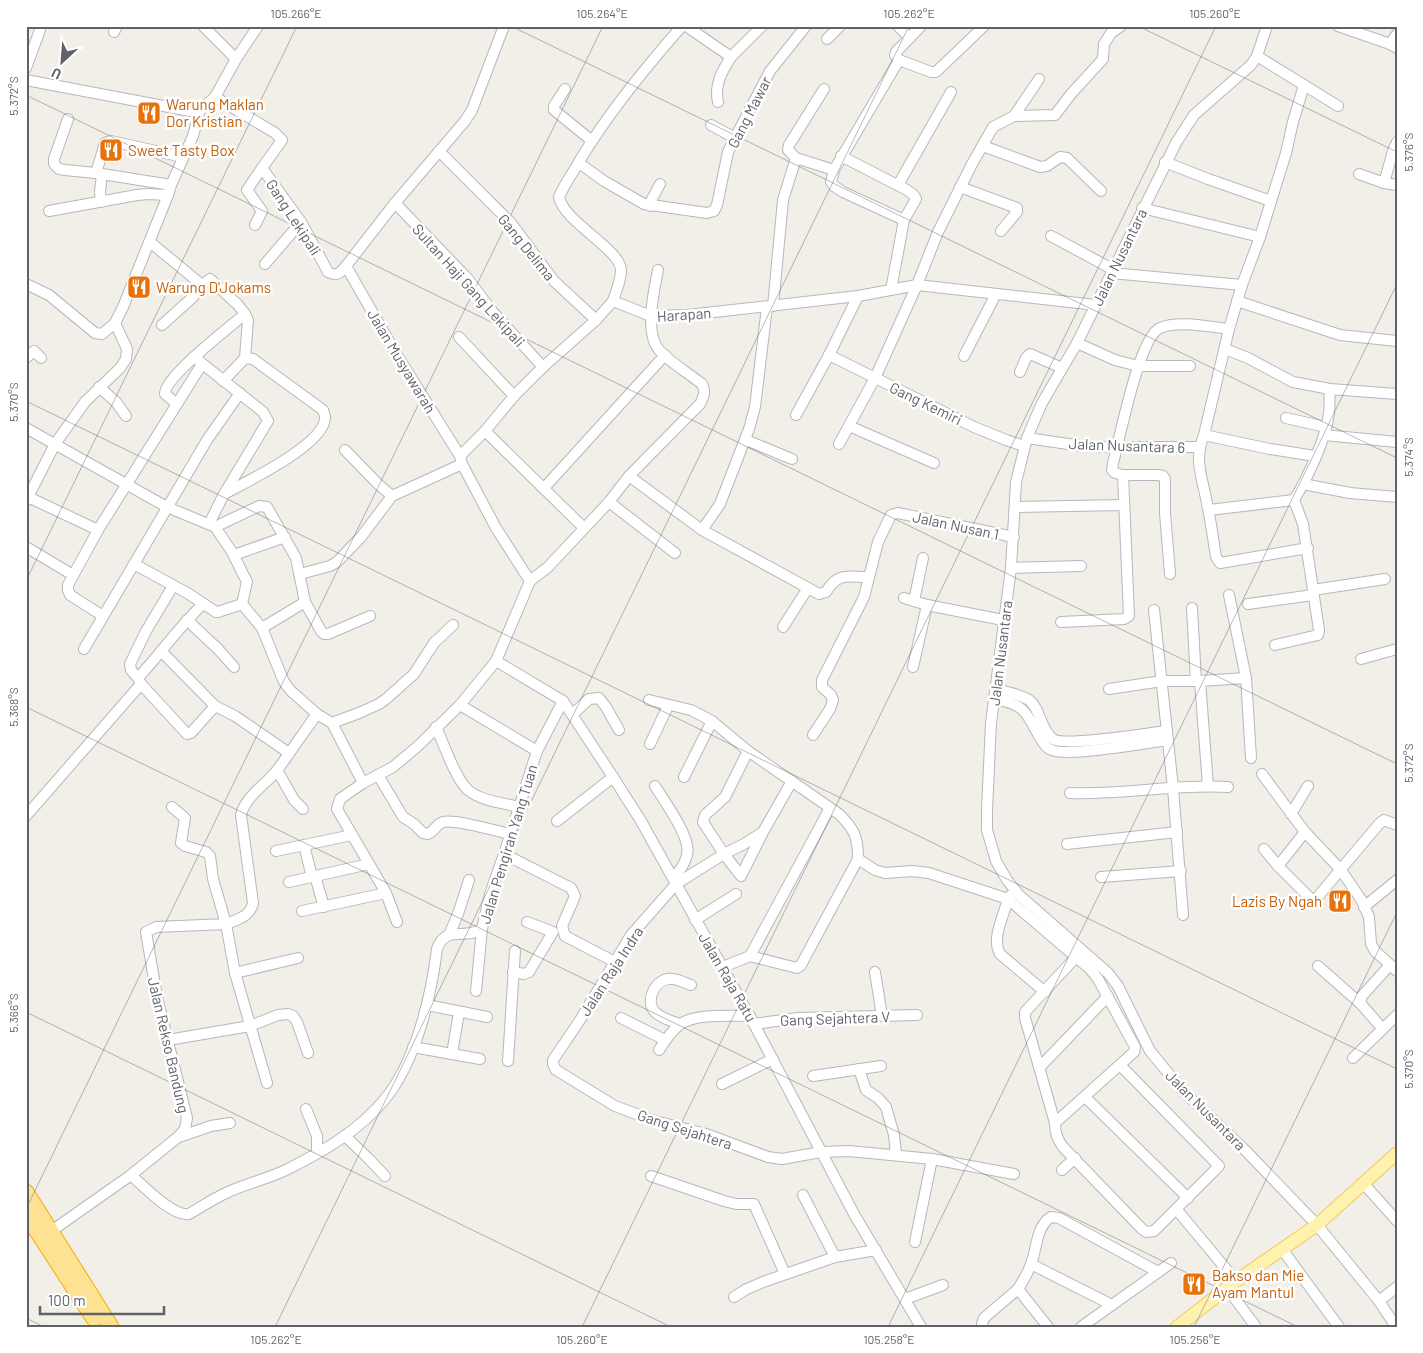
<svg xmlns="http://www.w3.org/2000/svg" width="1423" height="1353" font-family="Barlow,sans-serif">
<rect width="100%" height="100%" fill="#f1efe8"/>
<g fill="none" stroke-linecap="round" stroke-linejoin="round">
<!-- minor casing -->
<g stroke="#b5b8bc" stroke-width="12">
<g id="minor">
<polyline points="203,26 236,59"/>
<path d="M682,26C645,68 609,112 580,160C573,173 565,183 559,197C563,221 621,250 621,270C621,281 616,291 613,301L651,316L687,315L858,296L917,285L1096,305"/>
<polyline points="686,26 731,57 762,26"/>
<polyline points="898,26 910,38"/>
<polyline points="1267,26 1257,56 1251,65 1194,115 1176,143 1077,343 1042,403 1027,438 1016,482 1011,568 991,723 987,810 987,830 996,861 1007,880 1019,895 1108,973 1118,986 1150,1051 1183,1091 1245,1150 1317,1225 1379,1301 1397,1287"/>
<polyline points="1338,26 1390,44 1397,48"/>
<polyline points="114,32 117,26"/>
<polyline points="827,39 840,26"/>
<polyline points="1390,44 1397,34"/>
<polyline points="1257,56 1338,106"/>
<polyline points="899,60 895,55 896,52 921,26"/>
<polyline points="26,68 40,30"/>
<polyline points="26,80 190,111 200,110 215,97 236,59 258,26"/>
<polyline points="565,89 554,106 554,110 592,141"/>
<path d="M215,97L275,133L282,140L262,168L301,222L328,272C337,277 340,273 346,266L395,203L465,121L472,110L504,26"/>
<path d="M718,102C714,85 722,71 731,57"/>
<polyline points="1014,116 1055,115 1071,94 1103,59 1104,44 1111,33 1121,26"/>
<polyline points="68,119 54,159 54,164 59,169 65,170 96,173 171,185"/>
<polyline points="711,125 735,138"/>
<polyline points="983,146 1040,167 1047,166 1060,157 1067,158 1101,191"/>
<polyline points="439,151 511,223 554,281 596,320"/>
<path d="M841,156L907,190C911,193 914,194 916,199L904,220L891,290"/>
<polyline points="796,158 788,150 789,145 824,89"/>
<polyline points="1165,162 1208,179 1271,201"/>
<polyline points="579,163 604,181 644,204 707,213 714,211 717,205 728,152 735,138 770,71 806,26"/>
<polyline points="96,173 105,143 111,141 183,157"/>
<polyline points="1359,174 1384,183 1397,185"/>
<polyline points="1384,183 1393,151 1397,142"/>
<polyline points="898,185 951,92"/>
<polyline points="960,187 1017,208 1017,212 1001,231"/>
<polyline points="101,202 100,192 102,174"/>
<polyline points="395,203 468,279 492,311 543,367"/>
<polyline points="651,206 652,199 660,184"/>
<polyline points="1142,208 1260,237"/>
<polyline points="49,211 137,195 148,194 168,195"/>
<polyline points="904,220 843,192 834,186 831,182 834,170 899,60 931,72 936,72 984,26"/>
<polyline points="255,225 262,211 247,190 262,168"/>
<polyline points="1051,236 1114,270"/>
<polyline points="150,242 202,285"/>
<polyline points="265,264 301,222"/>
<polyline points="346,266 395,352 460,456"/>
<polyline points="1111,273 1242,285 1260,237 1286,153 1293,122 1304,85"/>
<polyline points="26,284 49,295 95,333 102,334 115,323 123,307 168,195 171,185 193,136 200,110"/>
<path d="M1242,285L1229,329L1204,435C1193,461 1203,478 1207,504C1211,521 1213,539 1216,557L1220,563L1226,562L1308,548"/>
<polyline points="1237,301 1340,335 1397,341"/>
<polyline points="773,306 783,200 796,158 834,170"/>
<polyline points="245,314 248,320 245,358"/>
<path d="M162,325L193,297L202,285L210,279L238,305L245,314C230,327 164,377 165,394L177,404"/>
<polyline points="459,337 514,396"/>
<polyline points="1077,343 1115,360 1138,366 1190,366"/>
<polyline points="1225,349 1248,358 1293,382 1330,389 1397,394"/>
<polyline points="829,355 974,427 1006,440 1024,446"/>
<polyline points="964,356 996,294"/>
<polyline points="26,358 34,351 41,358"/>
<polyline points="199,361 263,412 268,421 224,494 209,524"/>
<polyline points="1020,372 1026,358 1030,354 1062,368"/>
<path d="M223,381L245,358L253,359L323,410C323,410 325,416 325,417C326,444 246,482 224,494"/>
<polyline points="99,387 116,402 126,416"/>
<polyline points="796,415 829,355 858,296"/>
<polyline points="1286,418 1326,427"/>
<polyline points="849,426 934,463"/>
<polyline points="26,428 167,507 215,527 232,552 247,582 242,604 262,628 284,682 291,691 317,714 332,723 363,783"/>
<polyline points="485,431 584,528"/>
<polyline points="1204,435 1270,449 1315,456"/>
<polyline points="1324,435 1397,442"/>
<polyline points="1027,438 1082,446 1110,447 1199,447"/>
<polyline points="746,440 792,459"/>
<polyline points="839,444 875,378 917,285 938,232 972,164 993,127 1014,116 1039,79"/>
<polyline points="345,450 379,485 392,496"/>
<polyline points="1123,475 1158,475 1163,476 1165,479 1165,513 1170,574"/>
<path d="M629,476L702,530L819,594L826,592C838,572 848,577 868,577"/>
<polyline points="1303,484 1350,493 1397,497"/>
<polyline points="544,488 665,355"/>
<polyline points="28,497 98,530"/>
<polyline points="1294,500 1303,524 1313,590 1385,579"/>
<path d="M1294,500C1308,477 1326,439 1329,413C1330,405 1329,397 1330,389"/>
<polyline points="26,501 55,444 85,402 120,368 126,359 127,349 115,323"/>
<polyline points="609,502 675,553"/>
<polyline points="1015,507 1124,505"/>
<polyline points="1209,510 1294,500"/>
<polyline points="215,527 259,506 267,507 296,558 305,602 321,631 324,634 328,634 370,616"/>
<polyline points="702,530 720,504 749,429 755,407 767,307"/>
<polyline points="26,547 73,575"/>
<polyline points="234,555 285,537"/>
<polyline points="134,564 189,594 216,612 218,612 242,604"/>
<polyline points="1011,568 1081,566"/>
<polyline points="300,574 330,566 337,562 361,537 392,496 462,464"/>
<path d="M530,581L548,567L609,502L629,476L700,404C704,396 706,392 702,384C688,373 671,363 659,350C644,332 654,291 658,270"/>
<polyline points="1229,595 1246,678 1251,758"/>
<polyline points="904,598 927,605 1003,620"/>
<polyline points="914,601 923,558"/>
<polyline points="1248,604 1313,595"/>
<polyline points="1192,608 1196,681"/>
<polyline points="1154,610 1173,788 1183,915"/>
<polyline points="103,616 70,595 68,590 68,585 98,530 202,364"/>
<polyline points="187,620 218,649 234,667"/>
<path d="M1061,622L1124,619L1129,616L1123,475L1115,473L1112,470L1113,463C1120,438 1139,337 1160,328C1178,320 1210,327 1229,329"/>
<polyline points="783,627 808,588"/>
<polyline points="262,628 305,602"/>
<polyline points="1275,645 1318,635 1319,630 1313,590"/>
<polyline points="84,649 207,440 240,393"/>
<polyline points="162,652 215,706 235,716 289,753"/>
<polyline points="1361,659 1397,649"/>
<polyline points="496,661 563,701 613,777 641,821 754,1024 854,1214 921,1327"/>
<polyline points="913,667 927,605"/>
<polyline points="138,678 131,670 130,664 146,631 173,586"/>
<polyline points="1200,681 1208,786"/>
<polyline points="141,684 187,734 191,733 215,706"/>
<path d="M996,689C1006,692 1020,694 1029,700C1041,709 1040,730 1053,739C1065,747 1148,733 1167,731"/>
<polyline points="1109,689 1162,681 1200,681 1246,678"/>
<path d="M995,699C1024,704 1026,712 1039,736C1043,742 1045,748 1052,750C1067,757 1147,743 1168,740"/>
<path d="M649,700L691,710L712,721L748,751L839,814C854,829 858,836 858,859L875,870L885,873L912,871L929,873L1008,899L1090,969L1098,979L1135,1047L1134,1052L1055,1123"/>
<polyline points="460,705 537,751"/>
<polyline points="573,714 589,699 599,698 606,707 619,730"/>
<polyline points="332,723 359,713 379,704 386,699 414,674 434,643 453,625"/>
<path d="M436,727C444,744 455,778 468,790C481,801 503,803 519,807"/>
<polyline points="813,735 830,709 833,700 831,695 822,687 822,680 864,597 878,542 891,515 898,513 1014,537"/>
<polyline points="650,744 668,706"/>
<polyline points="748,751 725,797 705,815 703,822 724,854 741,876 762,834"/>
<polyline points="277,770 294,800 303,809"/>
<polyline points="1262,774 1305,832 1341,870 1362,901 1369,917 1371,944 1375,951 1397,971"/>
<path d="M378,775L403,817L414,824L423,833L428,834C435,831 436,824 443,822C455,819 496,831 510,834"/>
<polyline points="684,777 712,721"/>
<polyline points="792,781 763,832 744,844 724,854 676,884 631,935 580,1020 553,1060 553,1064 556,1070 615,1106 655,1121 706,1134 768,1157 782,1159 821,1152 849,1151 932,1159 1014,1174"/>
<path d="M655,786C664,801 692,838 687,855C685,864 679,872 673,878"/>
<path d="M1070,793C1123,795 1175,784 1228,787"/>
<polyline points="1291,814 1308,786"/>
<path d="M26,816L141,684L138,678C160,654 179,627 203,604"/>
<polyline points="557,821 613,777"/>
<polyline points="1067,844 1177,832"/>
<polyline points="304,845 312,877"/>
<polyline points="1264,849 1278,866 1311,899 1315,900 1379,824 1384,820 1397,825"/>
<polyline points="276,851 352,835"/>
<polyline points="504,854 571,888 575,896 562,926 565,936 615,962"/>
<polyline points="1278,866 1305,832"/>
<polyline points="315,876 324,907"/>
<polyline points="1101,877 1181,871"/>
<polyline points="289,882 369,864"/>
<path d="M1011,895L1008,899C1004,915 991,939 1000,954L1045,992"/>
<polyline points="1364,907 1397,880"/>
<polyline points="302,911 386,893"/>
<polyline points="695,920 736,894"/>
<polyline points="397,922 386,893 337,809 340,799 363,783 393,767 418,746 460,705 496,661 530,581 496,528 462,464 460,456 485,431 514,396 543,367 596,320 613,301"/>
<polyline points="449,935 458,914 469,880"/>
<polyline points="750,956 830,808"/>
<path d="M1076,957L1025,1012V1018L1055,1123C1055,1133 1057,1139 1063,1147L1142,1229L1146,1232L1154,1231L1219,1166L1120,1065"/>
<polyline points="1318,966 1361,1004"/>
<polyline points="723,967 750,956 797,968 801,965 858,859"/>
<polyline points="513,972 524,974 529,972 553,932 527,922"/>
<polyline points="875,972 882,1016"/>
<polyline points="235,973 298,958"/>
<polyline points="476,991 482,929"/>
<polyline points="427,1005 487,1017"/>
<polyline points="621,1018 665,1040"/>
<path d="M680,1024C672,1021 662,1019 655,1012C644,1001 656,977 672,979C678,979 685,983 691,985"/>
<polyline points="754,1024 798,1018 917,1015"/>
<polyline points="1382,1028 1361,1004 1361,997 1390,965"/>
<polyline points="168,1040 250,1026 278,1015 288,1014 293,1016 297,1022 308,1053"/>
<polyline points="413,1047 480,1059"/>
<path d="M659,1050C664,1042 671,1032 679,1025C694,1013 730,1016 750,1016"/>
<polyline points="452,1054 459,1012"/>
<polyline points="1353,1058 1397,1015"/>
<polyline points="508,1061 515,951"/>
<polyline points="1040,1067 1108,996"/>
<polyline points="859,1069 866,1090 878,1098 886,1107 894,1135 896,1154"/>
<polyline points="813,1076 881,1066"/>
<path d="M267,1083L235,973L226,924C238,919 250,917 253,903L241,815C246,795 266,785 278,769C291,751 304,732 317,714"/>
<polyline points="722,1084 773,1059"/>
<polyline points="1085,1097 1188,1198"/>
<polyline points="306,1109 317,1136 317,1153"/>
<polyline points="345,1136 369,1159 385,1176"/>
<polyline points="179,1137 211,1126 230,1123"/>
<polyline points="1062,1170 1075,1158"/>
<path d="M131,1175C143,1186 173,1217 189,1214C201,1207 213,1199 226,1193C245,1184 267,1179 286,1170C322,1152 359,1131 385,1099C416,1061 431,997 437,949C445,925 465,940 482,929L490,894L504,854L537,751L563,701"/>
<polyline points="651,1176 724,1201 736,1204 754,1204 785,1274"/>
<polyline points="1364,1184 1397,1221"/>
<polyline points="803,1195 835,1257"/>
<polyline points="1177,1210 1236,1281"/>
<polyline points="50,1232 131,1175 178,1137 185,1129 187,1118 157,997 146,932 156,927 226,924 213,879 210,856 206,852 185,846 181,843 185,818 172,807"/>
<polyline points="915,1242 932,1159"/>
<polyline points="1282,1249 1339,1327"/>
<polyline points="1031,1264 1112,1305"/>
<polyline points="1227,1288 1256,1327"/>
<polyline points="734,1297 745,1290 763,1282 835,1257 876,1250"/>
<polyline points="905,1299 943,1285"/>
<polyline points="1379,1301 1396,1327"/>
<polyline points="983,1327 982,1324 984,1318 1018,1289"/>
<path d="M1048,1327L1018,1289C1023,1281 1028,1273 1031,1264C1037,1249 1036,1226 1051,1217L1059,1218L1158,1272"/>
<polyline points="1081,1327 1171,1263"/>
</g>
</g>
<!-- major casing -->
<g stroke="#f2c960" stroke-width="14">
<polyline id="major" points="1177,1327 1236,1281 1317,1225 1397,1153"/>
</g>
<!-- highway casing -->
<g stroke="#f9ab00" stroke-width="17">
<g id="highway">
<polyline points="26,1192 111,1327"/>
<polyline points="26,1214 94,1319"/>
</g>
</g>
<!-- minor -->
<use href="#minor" stroke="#fff" stroke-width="10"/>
<!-- major -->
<use href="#major" stroke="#fff2af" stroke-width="12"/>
<!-- highway -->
<use href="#highway" stroke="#fde293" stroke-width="15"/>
</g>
<!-- ticks -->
<path fill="none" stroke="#5f6368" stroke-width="1" stroke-opacity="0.45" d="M511,26L1397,458M1138,26L1397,152M26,95L1397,764M26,401L1397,1069M26,581L297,26M26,707L1298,1327M26,1012L671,1327M26,1209L603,26M26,1318L44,1327M275,1327L909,26M582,1327L1216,26M888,1327L1397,284M1194,1327L1397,912"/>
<!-- icons -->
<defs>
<g id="restaurant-square" transform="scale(1.25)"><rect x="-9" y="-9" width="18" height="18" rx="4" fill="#e8710a" stroke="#fff"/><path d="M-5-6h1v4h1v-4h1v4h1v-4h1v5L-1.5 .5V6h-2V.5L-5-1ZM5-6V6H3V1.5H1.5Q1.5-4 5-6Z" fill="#fff"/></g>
</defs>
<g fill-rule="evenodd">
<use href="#restaurant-square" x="149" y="113"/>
<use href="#restaurant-square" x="111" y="150"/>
<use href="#restaurant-square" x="139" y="287"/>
<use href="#restaurant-square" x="1340" y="901"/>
<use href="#restaurant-square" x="1194" y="1284"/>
</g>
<g text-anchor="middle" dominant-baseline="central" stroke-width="5" stroke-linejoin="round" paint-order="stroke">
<!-- food labels -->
<g font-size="15" fill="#c56008" stroke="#fff" text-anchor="start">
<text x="166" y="104">Warung Maklan<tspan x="166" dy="17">Dor Kristian</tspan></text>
<text x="128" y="150">Sweet Tasty Box</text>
<text x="156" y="287">Warung D'Jokams</text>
<text x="1322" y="901" text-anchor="end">Lazis By Ngah</text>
<text x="1212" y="1275">Bakso dan Mie<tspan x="1212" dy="17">Ayam Mantul</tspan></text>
</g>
<!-- street labels -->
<g font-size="15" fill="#5f6368" stroke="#fff">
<text transform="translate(749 112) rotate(-63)">Gang Mawar</text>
<text transform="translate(294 217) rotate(57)">Gang Lekipali</text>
<text transform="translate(527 247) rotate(51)">Gang Delima</text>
<text transform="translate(1119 257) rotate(-64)">Jalan Nusantara</text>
<text transform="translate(469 285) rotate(48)">Sultan Haji Gang Lekipali</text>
<text transform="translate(684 314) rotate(-4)">Harapan</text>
<text transform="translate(402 361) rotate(59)">Jalan Musyawarah</text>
<text transform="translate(926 403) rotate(26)">Gang Kemiri</text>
<text transform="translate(1127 445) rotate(2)">Jalan Nusantara 6</text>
<text transform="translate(956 525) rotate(12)">Jalan Nusan 1</text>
<text transform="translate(1000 653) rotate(-83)">Jalan Nusantara</text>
<text transform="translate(508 844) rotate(-73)">Jalan Pengiran Yang Tuan</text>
<text transform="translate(611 971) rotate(-57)">Jalan Raja Indra</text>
<text transform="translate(728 977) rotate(60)">Jalan Raja Ratu</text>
<text transform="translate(835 1018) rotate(-2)">Gang Sejahtera V</text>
<text transform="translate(169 1045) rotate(77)">Jalan Rekso Bandung</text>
<text transform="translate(1206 1110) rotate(45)">Jalan Nusantara</text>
<text transform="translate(685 1129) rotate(18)">Gang Sejahtera</text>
</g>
</g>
<!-- border -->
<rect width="1423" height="1353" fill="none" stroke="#ffffff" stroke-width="55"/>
<!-- north arrow -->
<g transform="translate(62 62) rotate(206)" stroke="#ffffff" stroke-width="4" paint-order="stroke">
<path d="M0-4L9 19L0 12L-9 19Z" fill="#5f6368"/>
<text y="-8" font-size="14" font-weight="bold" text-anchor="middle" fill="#5f6368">U</text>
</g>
<!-- scale -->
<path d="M40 1306v8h124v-8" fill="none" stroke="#5f6368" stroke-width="2.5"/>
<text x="48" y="1306" font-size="15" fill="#5f6368" stroke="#ffffff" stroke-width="4" paint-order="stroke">100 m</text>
<rect x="28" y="28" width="1368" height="1298" fill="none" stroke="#5f6368" stroke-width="2"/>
<g font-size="12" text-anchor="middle" fill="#5f6368">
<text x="296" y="18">105.266°E</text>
<text x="602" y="18">105.264°E</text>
<text x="909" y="18">105.262°E</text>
<text x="1215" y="18">105.260°E</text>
<text transform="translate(14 96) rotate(-90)" y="4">5.372°S</text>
<text transform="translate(1409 152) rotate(-90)" y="4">5.376°S</text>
<text transform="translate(14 402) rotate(-90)" y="4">5.370°S</text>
<text transform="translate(1409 457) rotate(-90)" y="4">5.374°S</text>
<text transform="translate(14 707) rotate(-90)" y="4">5.368°S</text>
<text transform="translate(1409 763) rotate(-90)" y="4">5.372°S</text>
<text transform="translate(14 1013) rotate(-90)" y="4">5.366°S</text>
<text transform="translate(1409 1069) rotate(-90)" y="4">5.370°S</text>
<text x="276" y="1344">105.262°E</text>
<text x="582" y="1344">105.260°E</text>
<text x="889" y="1344">105.258°E</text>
<text x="1195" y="1344">105.256°E</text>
</g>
</svg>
